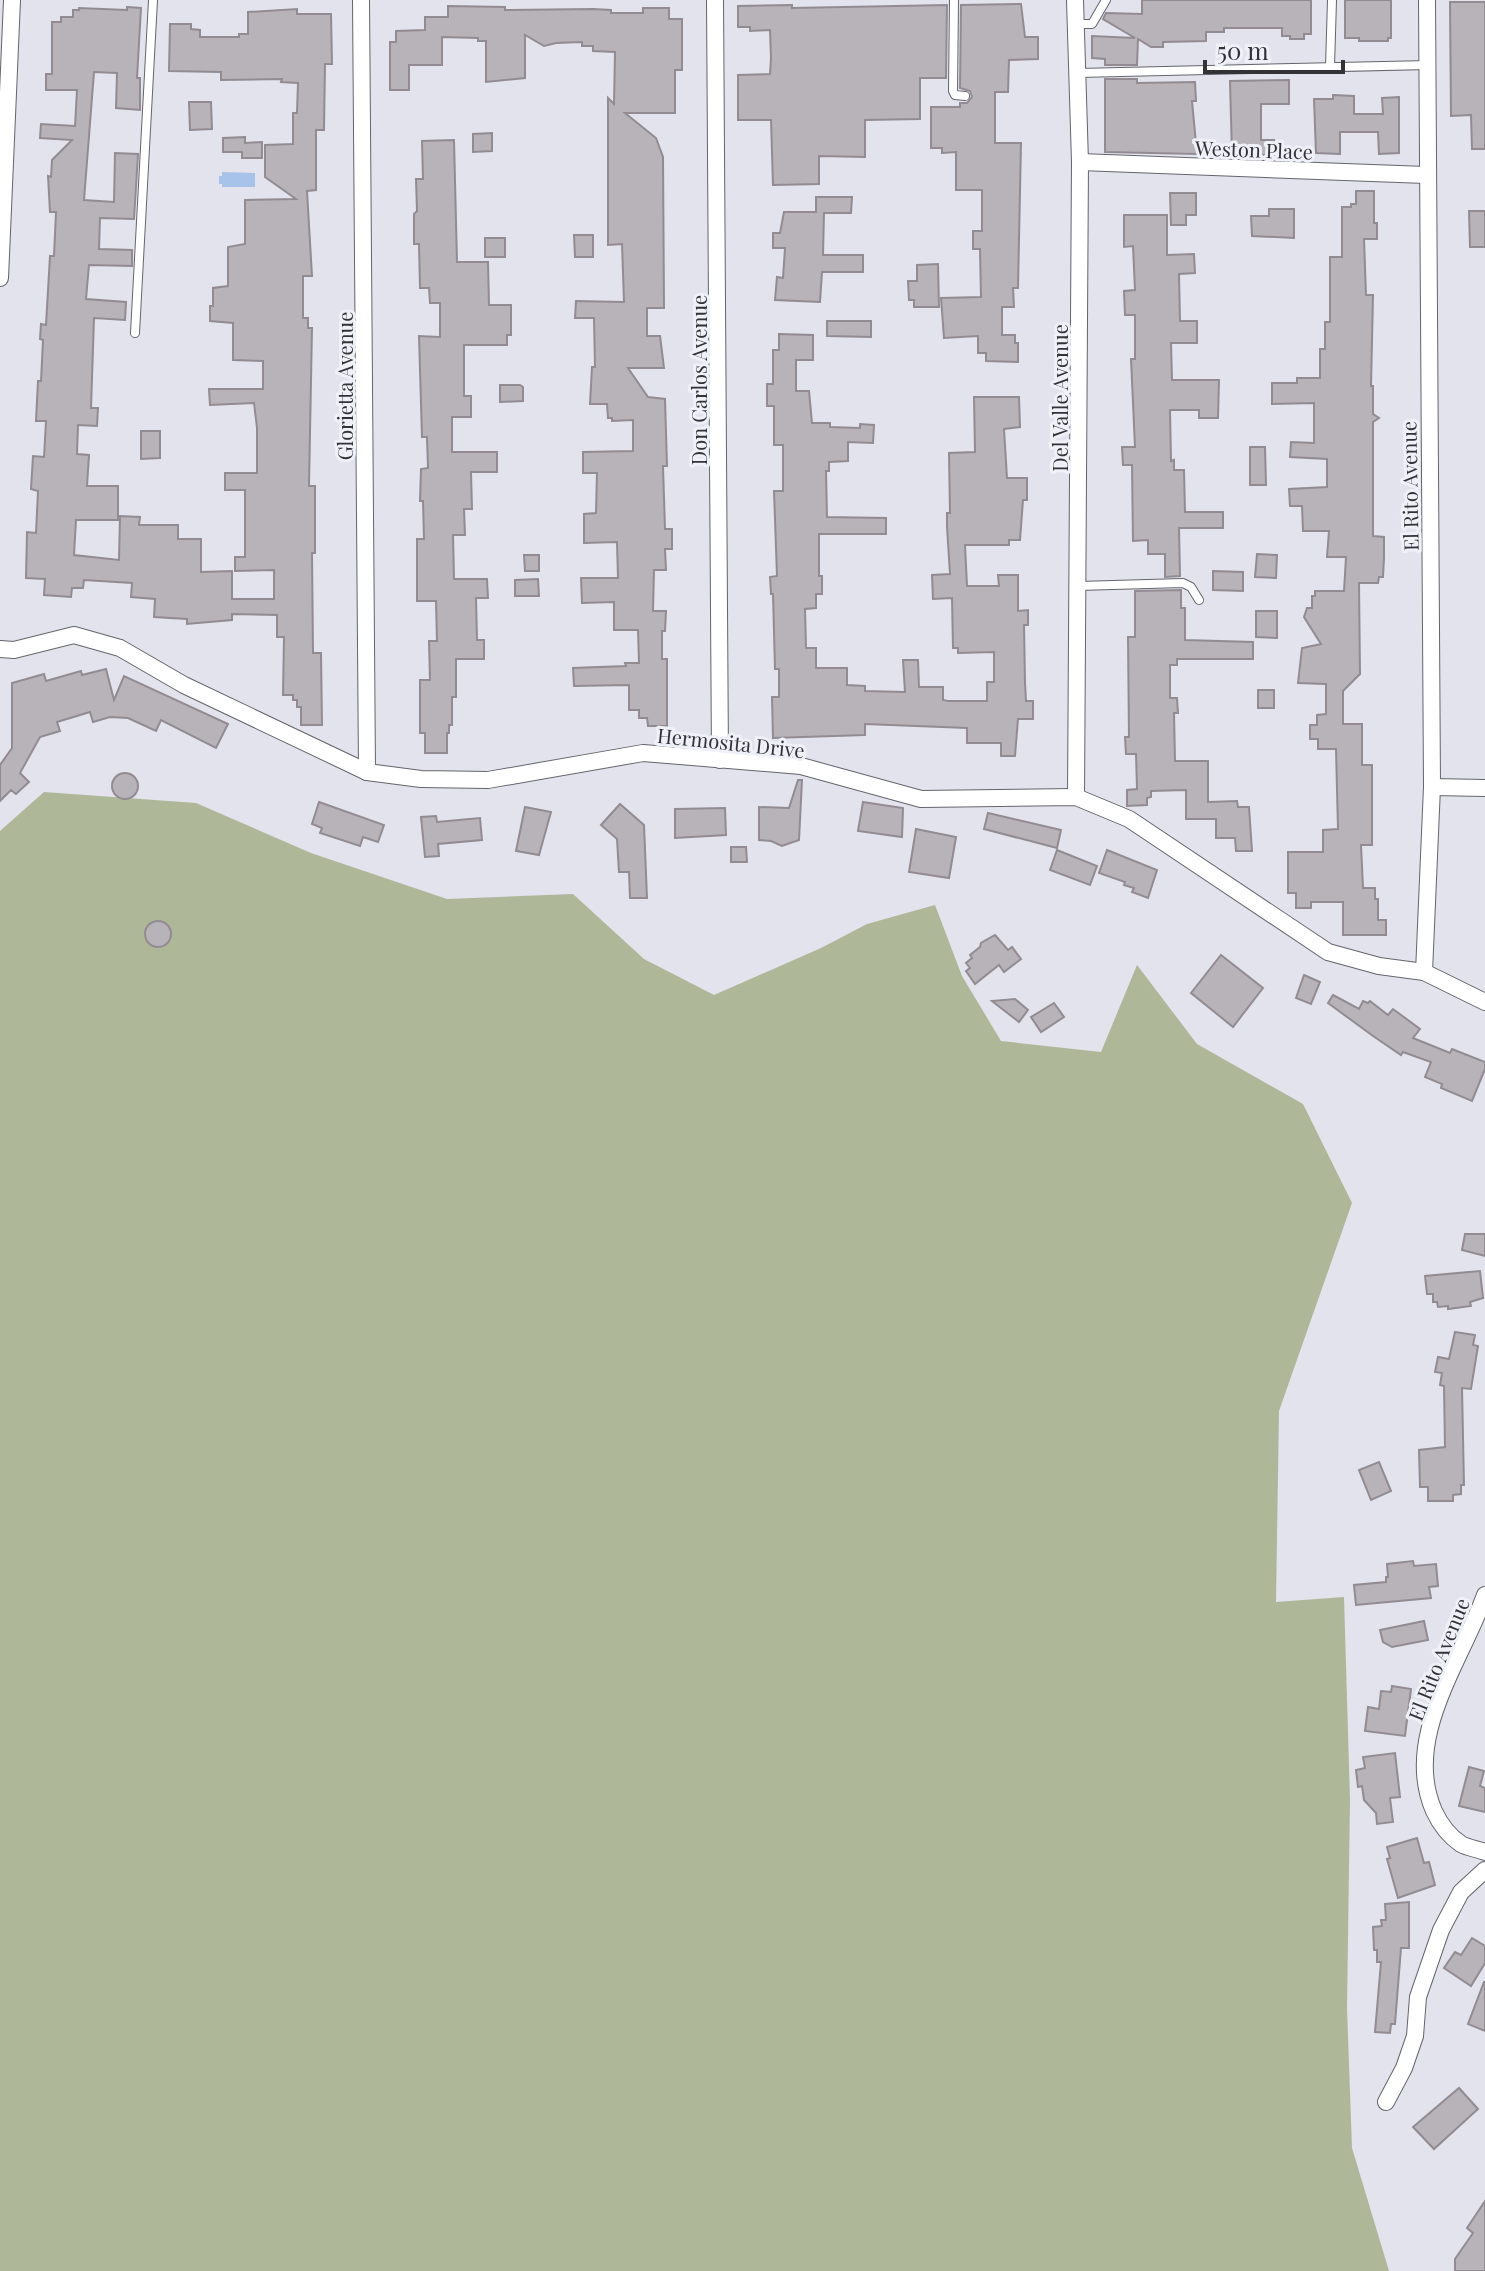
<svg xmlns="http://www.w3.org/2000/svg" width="1485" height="2271" font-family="'Playfair Display',serif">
<rect width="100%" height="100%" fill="#e2e3ec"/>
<!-- green -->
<polygon fill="#aeb899" points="44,792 196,803 311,853 447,899 573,894 644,959 714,995 821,948 867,924 935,905 962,976 1001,1041 1101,1052 1137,965 1197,1044 1303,1104 1352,1203 1279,1411 1276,1602 1344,1597 1350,1800 1347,2008 1352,2148 1389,2271 0,2271 0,831"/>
<!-- water -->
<polygon fill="#a7c3e9" points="222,172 255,173 255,187 222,187 222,184 219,184 219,176 222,176"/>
<!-- building -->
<g fill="#b8b2b9" stroke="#928c92" stroke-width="2">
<polygon points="1142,0 1311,0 1311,34 1304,34 1304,39 1290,39 1290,36 1282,36 1282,28 1224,28 1224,32 1206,32 1206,41 1163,42 1163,47 1151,47 1138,39 1137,65 1105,65 1105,59 1092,58 1092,36 1135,38 1103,19 1106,13 1142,14"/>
<polygon points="1345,0 1391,0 1391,38 1388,38 1388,41 1359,41 1359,38 1345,38"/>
<polygon points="1450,2 1485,2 1485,149 1472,149 1471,115 1451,116"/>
<polygon points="1021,4 1025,37 1038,37 1038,59 1009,60 1008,92 995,92 995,143 1021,143 1018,288 1013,288 1014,307 1002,307 1002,335 1015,335 1015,343 1018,343 1018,362 986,361 986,353 978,353 978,336 944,338 941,298 981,297 980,249 973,249 973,231 982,231 982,190 956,190 956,152 942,153 942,148 931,148 931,107 960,107 960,103 967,103 972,97 970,91 960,88 961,5"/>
<polygon points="792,5 792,8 947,5 946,78 920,78 920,119 865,120 865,157 819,156 819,184 773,185 771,120 738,120 738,75 770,74 771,58 770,30 750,31 750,27 738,27 738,6"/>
<polygon points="448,6 505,7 505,10 593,9 611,10 611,13 643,13 643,8 669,8 669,19 682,19 682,70 675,70 675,113 625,113 656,138 663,157 664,308 647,308 647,336 660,336 664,368 628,368 648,397 665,399 667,466 663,466 665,529 672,529 672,549 665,549 666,570 654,570 653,611 666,611 665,631 662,631 662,659 667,659 667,726 648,726 647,718 639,718 639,710 629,710 629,685 574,686 573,668 626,666 625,663 639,663 638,630 614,630 614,602 582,603 581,578 618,578 617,542 584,543 584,514 596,513 597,473 583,473 583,452 633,451 633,420 612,421 612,418 608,418 607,404 590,404 592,367 595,367 594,318 575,318 576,301 624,302 622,244 608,245 608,98 614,104 615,52 593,51 593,46 582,46 582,42 556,43 544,46 525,35 525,78 486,82 486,41 478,41 478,38 442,37 442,65 409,65 409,90 390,90 390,42 396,42 396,31 425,30 425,17 448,17"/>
<polygon points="127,7 141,8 137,78 140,78 140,110 116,108 117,73 94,72 84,200 114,202 115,153 138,154 134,219 100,218 99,249 132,250 132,266 89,265 86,299 126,302 125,320 94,318 91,408 98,408 97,426 78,425 77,454 89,455 87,486 118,486 118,520 76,520 74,555 119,560 120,516 140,517 139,525 178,525 178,539 201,539 201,572 232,571 232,599 274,599 274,570 235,571 235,557 245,557 245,490 225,490 225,473 257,473 257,428 254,403 210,405 209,389 263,389 263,361 233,360 233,323 210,321 210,306 213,306 213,288 228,286 228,247 245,244 245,200 296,199 265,177 265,145 293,144 293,113 297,113 298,83 281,82 282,79 221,80 221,72 169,71 170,24 191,24 191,29 200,30 200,37 239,37 239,34 248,34 248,12 297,9 297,14 331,14 332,64 325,64 324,130 316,130 316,190 307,191 312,276 303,276 303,318 308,318 308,328 312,328 309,486 315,486 315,553 312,553 313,653 321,653 322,725 301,725 301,707 297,707 297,700 293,700 293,695 283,695 284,637 277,637 277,615 232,614 232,620 187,624 187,619 154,617 155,599 131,597 132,583 84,580 83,588 72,588 71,597 44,595 45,579 26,578 27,532 36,533 38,491 31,489 33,456 44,457 46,421 36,421 38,381 41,381 43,340 40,339 41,324 46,325 50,256 54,256 56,212 50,212 48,176 51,177 52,160 72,140 40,138 41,124 75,126 77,90 46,90 46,74 52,74 52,22 61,22 61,17 73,17 73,10 79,10 79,8 127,10"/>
<polygon points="1105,79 1137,79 1137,83 1195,82 1196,101 1192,101 1197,154 1105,152"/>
<polygon points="1289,80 1289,104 1261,104 1261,140 1274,140 1274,155 1232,155 1230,81"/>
<polygon points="1333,95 1354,96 1354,114 1383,114 1382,98 1399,97 1399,153 1379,154 1378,132 1340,132 1340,154 1316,153 1314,99 1333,99"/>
<polygon points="189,102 211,102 212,129 190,130"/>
<polygon points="492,133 492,151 473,152 473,134"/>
<polygon points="245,137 245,143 262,142 262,158 242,158 242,152 223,152 223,138"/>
<polygon points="454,140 457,262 488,262 489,305 511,305 511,335 507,335 507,345 464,345 464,396 471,396 471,417 452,417 452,452 497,452 497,472 471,472 472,509 464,509 465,535 453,535 454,579 487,579 488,598 476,598 477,640 484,640 484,659 456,659 456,697 452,697 452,725 449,725 449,733 447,733 447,753 425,753 425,733 420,733 420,680 430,680 429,641 437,641 436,601 417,601 417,539 424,539 423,501 420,501 421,469 428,468 427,437 422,437 419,336 440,337 440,303 430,303 429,288 420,288 419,244 414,244 414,214 417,211 416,179 423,179 422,141"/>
<polygon points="1356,191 1374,191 1374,223 1377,223 1377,239 1364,239 1366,295 1373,295 1371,386 1373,386 1373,414 1379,418 1373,422 1373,536 1384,537 1384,558 1383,577 1379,577 1378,583 1359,583 1360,674 1343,691 1343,724 1362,724 1362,765 1372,765 1372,845 1361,845 1363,888 1375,888 1375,899 1378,899 1378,920 1386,920 1386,935 1343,935 1343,902 1311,902 1311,908 1296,908 1296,893 1288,893 1288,852 1323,852 1323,830 1338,829 1336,749 1318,749 1318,739 1310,739 1310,725 1317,725 1317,715 1326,714 1326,684 1298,683 1302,648 1321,644 1304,617 1307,608 1312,608 1312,596 1315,596 1315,591 1344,591 1346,557 1327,557 1329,531 1303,531 1302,506 1290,506 1289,489 1327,487 1327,459 1290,457 1291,442 1314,443 1314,403 1272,404 1272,383 1297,383 1297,378 1320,378 1320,349 1325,349 1325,322 1330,322 1330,257 1342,257 1342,207 1351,207 1351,204 1356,204"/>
<polygon points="1170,193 1196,193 1196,215 1186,215 1186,225 1171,225"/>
<polygon points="816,197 852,197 851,213 824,213 823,255 863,255 863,272 822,272 820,302 775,300 777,277 783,278 785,248 773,248 773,233 780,233 784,212 816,212"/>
<polygon points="1269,209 1294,209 1294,238 1252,236 1251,216 1269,216"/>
<polygon points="1469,211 1485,211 1485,247 1470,247"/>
<polygon points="1124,215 1167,215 1167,255 1194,254 1195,273 1179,274 1180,321 1197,321 1197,343 1171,343 1172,380 1219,380 1218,418 1199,418 1199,410 1170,410 1171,461 1174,460 1174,470 1184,470 1185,512 1223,512 1223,528 1179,528 1180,576 1165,577 1165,554 1148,554 1148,540 1133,541 1132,465 1123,465 1122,447 1135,447 1131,359 1135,359 1135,315 1125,315 1124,291 1135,290 1133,246 1124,247"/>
<polygon points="574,235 593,235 593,257 575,257"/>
<rect x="485" y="238" width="20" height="19"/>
<polygon points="938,264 939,307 914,307 914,300 909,300 908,281 917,281 917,265"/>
<polygon points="827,321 871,321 871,337 827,336"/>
<polygon points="779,334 813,335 813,360 796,360 796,391 809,391 812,423 830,423 830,427 860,428 860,424 874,425 873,443 848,442 848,461 829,462 829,471 826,471 827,517 886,518 886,534 819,534 819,576 822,576 822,594 816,594 816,608 805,609 806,648 816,648 816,668 847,668 847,685 865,686 865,691 905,692 903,660 918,660 919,687 943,687 943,700 948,701 987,701 987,682 994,682 994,652 958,653 958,648 953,648 952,598 933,599 932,575 950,574 947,527 947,513 950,513 949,453 975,452 974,397 1019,397 1020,427 1004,429 1007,478 1027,478 1027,500 1023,500 1020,540 1009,540 1009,545 965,545 967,586 999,586 998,575 1018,575 1018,611 1028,610 1028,625 1024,625 1025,683 1026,701 1033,701 1033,719 1018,719 1015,756 1001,756 1001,743 967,743 967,728 865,724 865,735 773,738 772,697 779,697 779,669 775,669 773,594 771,594 770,577 777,576 774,491 783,491 783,445 774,445 774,406 767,406 767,384 773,384 773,350 779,350"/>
<polygon points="500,385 520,385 523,387 523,401 500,402"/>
<polygon points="141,431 160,431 160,458 141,459"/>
<polygon points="1250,447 1265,447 1266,485 1250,485"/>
<polygon points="1257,554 1277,555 1276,578 1255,577"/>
<polygon points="524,555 539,555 539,571 525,571"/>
<polygon points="1213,571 1243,572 1243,591 1213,590"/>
<polygon points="538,579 539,596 515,596 515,580"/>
<polygon points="1181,590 1181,608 1185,608 1185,640 1253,642 1253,659 1177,659 1177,665 1170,665 1170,698 1177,698 1178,713 1174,713 1175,761 1208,761 1208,802 1237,801 1238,807 1249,807 1252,851 1236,851 1235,838 1216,838 1216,819 1186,819 1186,790 1151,791 1151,797 1147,798 1147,805 1127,806 1127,790 1137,789 1136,754 1126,754 1125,737 1129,737 1128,637 1135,637 1135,591"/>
<polygon points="1256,611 1277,611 1277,638 1256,637"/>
<polygon points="106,669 114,700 124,676 228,724 216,748 161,720 156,731 128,718 110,717 93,722 90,712 57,722 60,731 40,737 20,773 29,782 16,794 11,790 0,801 0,765 12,748 12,683 44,674 46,681 81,671 82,675"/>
<rect x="1258" y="690" width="16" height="18"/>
<circle cx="125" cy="786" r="13"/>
<polygon points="798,780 802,780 799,840 782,846 771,841 759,840 759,807 789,808"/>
<polygon points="319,802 384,825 378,842 363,837 360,846 320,833 322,828 312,824"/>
<polygon points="863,802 903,808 902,837 858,831"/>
<polygon points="620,804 644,825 647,898 630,898 629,872 619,872 617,839 601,825"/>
<polygon points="525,807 551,812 539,855 516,851"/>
<polygon points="725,808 726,835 675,838 675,809"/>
<polygon points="988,813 1061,830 1057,848 984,829"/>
<polygon points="436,816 437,822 480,818 482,840 438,844 439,856 425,857 421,817"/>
<polygon points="916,829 956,837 949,878 909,872"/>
<polygon points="731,847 746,847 747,862 731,862"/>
<polygon points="1057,850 1097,866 1090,885 1050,870"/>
<polygon points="1107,850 1157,870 1148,898 1132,892 1134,888 1124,885 1125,882 1099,873"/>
<circle cx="158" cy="934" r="13"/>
<polygon points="995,935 1008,950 1012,947 1021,959 1004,972 999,965 975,984 966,971 970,968 966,963 972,958 970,955 980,947 981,943"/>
<polygon points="1221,955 1263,988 1233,1027 1191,993"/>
<polygon points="1304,975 1320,982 1311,1004 1296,998"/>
<polygon points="1333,995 1359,1009 1363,1001 1368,1003 1370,1001 1388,1015 1393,1009 1420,1029 1413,1038 1450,1053 1452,1049 1485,1062 1485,1069 1472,1101 1441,1088 1442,1084 1425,1077 1431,1062 1403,1052 1401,1055 1373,1036 1328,1003"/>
<polygon points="1015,999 1028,1010 1019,1022 992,1001"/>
<polygon points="1054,1003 1064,1017 1041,1032 1031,1017"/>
<polygon points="1465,1234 1485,1234 1485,1256 1462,1250"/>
<polygon points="1480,1271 1483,1298 1470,1302 1471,1306 1448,1309 1448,1306 1438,1307 1437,1302 1433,1302 1433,1294 1427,1294 1425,1276"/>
<polygon points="1455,1332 1475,1335 1473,1345 1478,1346 1471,1389 1462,1388 1464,1485 1461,1485 1461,1494 1453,1495 1453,1501 1428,1501 1428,1487 1420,1487 1419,1450 1445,1447 1444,1386 1440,1385 1442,1373 1435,1372 1438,1357 1449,1359"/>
<polygon points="1379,1462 1391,1491 1371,1500 1359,1470"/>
<polygon points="1413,1561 1414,1566 1436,1564 1438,1586 1429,1587 1431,1598 1356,1605 1354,1585 1386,1582 1386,1577 1388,1577 1387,1564"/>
<polygon points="1424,1621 1428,1640 1392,1647 1383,1642 1380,1630"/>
<polygon points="1392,1686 1411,1689 1405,1736 1365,1731 1368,1707 1379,1709 1381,1691 1391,1692"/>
<polygon points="1395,1753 1400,1797 1390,1798 1393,1822 1377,1824 1376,1813 1364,1800 1362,1786 1358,1787 1356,1770 1365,1768 1363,1757"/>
<polygon points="1469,1767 1484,1771 1480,1786 1485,1788 1485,1812 1459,1806"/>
<polygon points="1417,1838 1424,1863 1429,1862 1435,1885 1398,1898 1387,1859 1390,1858 1387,1847"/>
<polygon points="1409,1902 1409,1948 1401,1948 1395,2024 1391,2024 1390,2033 1375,2032 1381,1962 1377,1962 1377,1950 1374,1950 1373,1927 1382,1926 1381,1920 1386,1920 1385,1904"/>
<polygon points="1472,1938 1485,1946 1485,1963 1471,1986 1444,1968 1455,1952 1461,1955"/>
<polygon points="1484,1982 1485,1982 1485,2031 1468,2024"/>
<polygon points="1459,2088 1478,2109 1434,2149 1413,2127"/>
<polygon points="1485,2201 1485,2271 1455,2271 1455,2259 1473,2233 1467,2228"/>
</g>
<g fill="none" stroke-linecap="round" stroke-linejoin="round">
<!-- lane casing -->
<g stroke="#64656c" stroke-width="10">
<g id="lane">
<polyline points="954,0 953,91 955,95 965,96"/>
<polyline points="1076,24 1092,24 1106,0"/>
<polyline points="1330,67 1332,0"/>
<polyline points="1078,73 1429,65"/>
<polyline points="135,333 153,0"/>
<polyline points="1078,586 1183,583 1191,587 1199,600"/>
</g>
</g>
<!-- street casing -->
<g stroke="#64656c" stroke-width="18">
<g id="street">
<polyline points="361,0 367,772"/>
<polyline points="715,0 720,760"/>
<polyline points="1075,0 1080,162 1076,797"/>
<polyline points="1080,162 1426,175"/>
<polyline points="0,278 12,0"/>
<polyline points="0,649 14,650 74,635 120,648 184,685 367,772 421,779 488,780 643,753 801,766 921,799 1076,797 1129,819 1328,952 1379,966 1424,972 1485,1002"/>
<polyline points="1432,787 1485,788"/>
<polyline points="1424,972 1432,787 1427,0"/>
<path d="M1485,1595C1461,1662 1402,1738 1434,1811C1440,1824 1449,1836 1461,1844C1468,1848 1478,1849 1485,1852"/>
<polyline points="1386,2102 1404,2068 1415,2036 1418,1997 1441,1930 1461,1892 1485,1870"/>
</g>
</g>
<!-- lane -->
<use href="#lane" stroke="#fff" stroke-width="8"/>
<!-- street -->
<use href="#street" stroke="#fff" stroke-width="16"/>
</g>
<g text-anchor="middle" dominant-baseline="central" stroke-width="6" stroke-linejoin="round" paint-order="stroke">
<!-- street labels -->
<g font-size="20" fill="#333337" stroke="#eff1f9">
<text transform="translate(1254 149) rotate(2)">Weston Place</text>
<text transform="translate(698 380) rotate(-90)">Don Carlos Avenue</text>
<text transform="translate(344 386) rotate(-90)">Glorietta Avenue</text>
<text transform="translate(1059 398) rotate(-90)">Del Valle Avenue</text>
<text transform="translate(1409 486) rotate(-91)">El Rito Avenue</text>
<text transform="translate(731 742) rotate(6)">Hermosita Drive</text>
<text transform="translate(1438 1659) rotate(-68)">El Rito Avenue</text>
</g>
</g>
<!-- scale -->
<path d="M1205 60v12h138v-12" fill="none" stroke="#333337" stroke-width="4"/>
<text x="1217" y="60" font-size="24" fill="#333337" stroke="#eff1f9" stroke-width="6" paint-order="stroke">50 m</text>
</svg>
